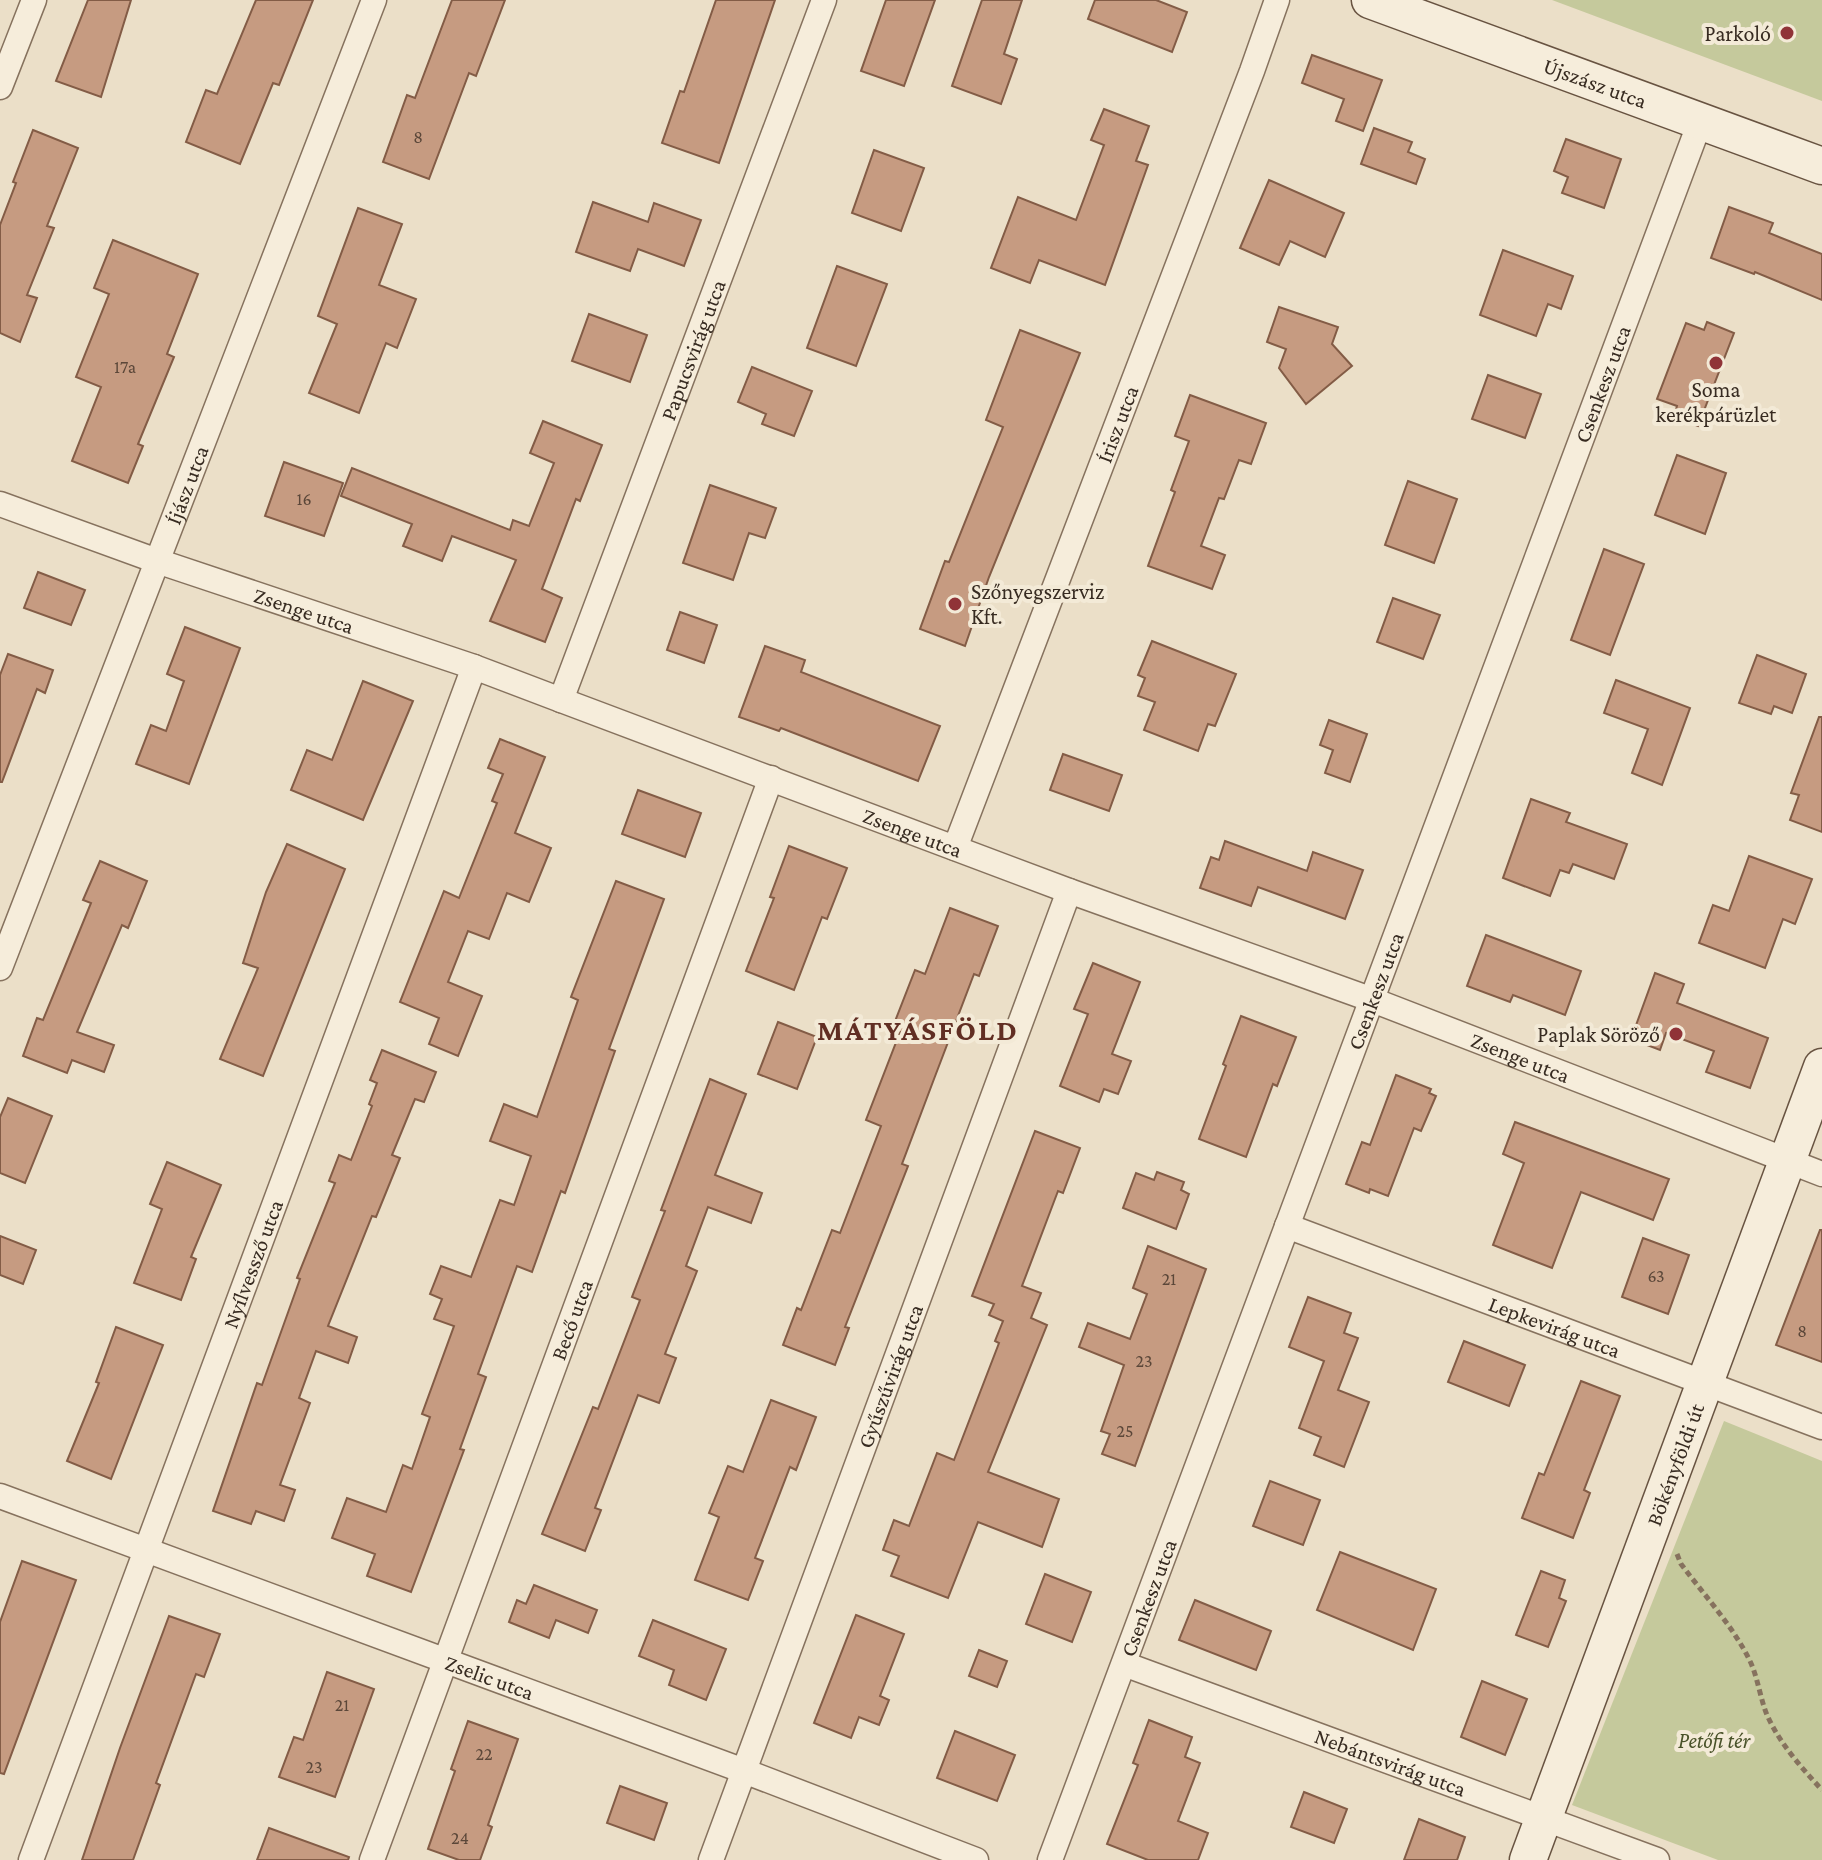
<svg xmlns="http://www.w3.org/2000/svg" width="1822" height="1860" font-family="'Crimson Pro',serif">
<rect width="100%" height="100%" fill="#ebdfc8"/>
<!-- green -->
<g fill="#c5c99c">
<polygon points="1552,0 1822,0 1822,101"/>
<polygon points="1724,1421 1822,1461 1822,1860 1718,1860 1572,1805"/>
</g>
<!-- building -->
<g fill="#c69b81" stroke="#835c46" stroke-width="2">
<polygon points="88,0 131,0 101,97 56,81"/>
<polygon points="256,0 313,0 279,85 273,83 240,164 186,142 206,90 217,94"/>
<polygon points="452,0 505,0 476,76 469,73 429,179 383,162 407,95 415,98"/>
<polygon points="716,0 775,0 719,163 662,143 680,91 684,92"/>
<polygon points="886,0 935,0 904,86 861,71"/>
<polygon points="982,0 1022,0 1004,54 1017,59 1001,104 952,86"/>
<polygon points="1095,0 1156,0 1187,12 1172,52 1088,19"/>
<polygon points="1312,55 1382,80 1363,131 1336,121 1344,99 1302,83"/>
<polygon points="1104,109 1149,126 1136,161 1148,165 1105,285 1039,260 1030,283 991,268 1018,197 1076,220 1104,145 1091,140"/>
<polygon points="1374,128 1412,142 1408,152 1425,159 1416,184 1361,164"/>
<polygon points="33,130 78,148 47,226 54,228 27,295 37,298 20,342 0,333 0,225 16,183 13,182"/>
<polygon points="1566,139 1621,159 1604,208 1562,193 1568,177 1554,171"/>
<polygon points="874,150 924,168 901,231 852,213"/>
<polygon points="1269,180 1344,213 1325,257 1290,241 1279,265 1240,248"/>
<polygon points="593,202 648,222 654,203 701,220 684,266 638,249 630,271 576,252"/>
<polygon points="1729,207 1773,223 1769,233 1822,254 1822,300 1755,272 1754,274 1711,258"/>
<polygon points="358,208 402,224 379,285 416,299 397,348 386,343 359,413 309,393 337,324 318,316"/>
<polygon points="113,240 198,274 167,354 174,357 138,444 143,446 128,483 72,461 101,387 76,377 109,294 94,288"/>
<polygon points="1503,250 1573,276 1561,309 1548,304 1536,336 1480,315"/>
<polygon points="837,266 887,284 856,366 807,348"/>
<polygon points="1279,307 1338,327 1332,344 1352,366 1306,404 1279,368 1286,349 1267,342"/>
<polygon points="589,314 647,335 630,382 572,361"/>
<polygon points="1707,322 1734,333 1698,426 1674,417 1677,406 1657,399 1686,323 1704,330"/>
<polygon points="1020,330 1080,353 989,577 965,646 920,629 945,561 949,562 1003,427 986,420"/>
<polygon points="752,367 812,391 794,436 762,424 766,414 738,402"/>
<polygon points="1488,375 1541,394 1525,438 1472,419"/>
<polygon points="1190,395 1266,423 1251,464 1239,460 1224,499 1219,498 1201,546 1225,555 1212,589 1148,566 1175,492 1171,490 1189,441 1175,436"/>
<polygon points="543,421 602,445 580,501 576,499 542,589 562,598 545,642 490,621 516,560 452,536 442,561 403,546 412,524 341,496 352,468 510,530 513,520 529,526 554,463 530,453"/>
<polygon points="1677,455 1726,473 1705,534 1655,515"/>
<polygon points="284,462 343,483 324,536 265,516"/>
<polygon points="1408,481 1457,499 1434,563 1385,545"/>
<polygon points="710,485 776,508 765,538 749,533 733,580 683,563"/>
<polygon points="1604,549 1644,564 1610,655 1571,640"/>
<polygon points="38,572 85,590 71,625 24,608"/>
<polygon points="1393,598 1440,615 1423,659 1377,642"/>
<polygon points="680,612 717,625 704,663 667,650"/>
<polygon points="185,627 240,648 189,784 136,764 151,725 166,731 184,681 167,674"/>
<polygon points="1152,641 1236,674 1215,726 1208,724 1198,751 1144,730 1155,702 1138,696 1145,678 1138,675"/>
<polygon points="765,646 805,660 801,672 940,726 918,781 781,728 779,731 739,717"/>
<polygon points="8,654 53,670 45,693 37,689 2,782 0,782 0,675"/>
<polygon points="1757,655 1806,674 1792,713 1774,706 1771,714 1739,703"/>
<polygon points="1616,680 1690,708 1662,785 1632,773 1648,729 1604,713"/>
<polygon points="363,681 413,701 363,820 291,790 307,750 332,760"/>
<polygon points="1819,717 1822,717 1822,832 1790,820 1799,795 1791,793"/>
<polygon points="1329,720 1367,734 1350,782 1325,773 1333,750 1320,745"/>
<polygon points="500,739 545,757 515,833 551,848 529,902 507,893 489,939 468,931 448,982 482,996 458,1056 429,1044 439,1018 400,1002 444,891 459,898 497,803 492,801 503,774 488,768"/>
<polygon points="1063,754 1122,775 1109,811 1050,790"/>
<polygon points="638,790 701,813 685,857 622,834"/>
<polygon points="1531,799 1570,813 1566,822 1627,844 1614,879 1573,864 1569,873 1560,870 1550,896 1503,878"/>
<polygon points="1225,841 1307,871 1313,852 1363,870 1345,919 1258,887 1251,906 1200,888 1211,857 1219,860"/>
<polygon points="287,844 345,869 263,1076 220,1059 258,968 243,963 266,892"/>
<polygon points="789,846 847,868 827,919 822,917 794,990 746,971 774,898 770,897"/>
<polygon points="1749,856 1812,879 1795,924 1783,919 1765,968 1699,943 1713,905 1729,911"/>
<polygon points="100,861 147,881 128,928 122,925 77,1032 114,1045 104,1072 72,1060 67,1073 23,1056 37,1018 43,1020 91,903 83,900"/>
<polygon points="616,881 664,899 609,1049 615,1051 565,1193 561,1191 532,1272 517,1266 478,1374 486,1377 460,1449 464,1450 411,1592 367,1576 375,1554 332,1538 347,1498 386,1512 403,1465 412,1469 430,1417 422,1414 454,1326 434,1319 442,1299 430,1294 441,1266 471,1277 500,1200 514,1205 531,1156 490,1141 504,1104 537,1117 578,1000 571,997"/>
<polygon points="950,908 998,926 979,976 974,974 934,1079 902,1164 908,1166 845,1327 849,1328 835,1365 783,1345 797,1308 801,1310 832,1230 840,1233 881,1126 866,1120 900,1032 892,1029 915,970 925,974"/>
<polygon points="1486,935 1581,971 1565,1015 1513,995 1510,1002 1467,986"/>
<polygon points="1093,963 1140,982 1112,1054 1131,1061 1118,1094 1104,1089 1099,1102 1060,1086 1088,1014 1074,1009"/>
<polygon points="1655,973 1684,984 1677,1003 1768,1038 1750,1088 1706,1072 1714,1051 1666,1033 1660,1050 1631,1039"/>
<polygon points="1241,1016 1296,1037 1277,1086 1273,1084 1246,1157 1199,1139 1226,1066 1223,1064"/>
<polygon points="778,1022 817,1037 797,1089 758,1074"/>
<polygon points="382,1050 436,1072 424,1102 415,1099 392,1155 400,1158 376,1217 372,1216 328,1326 357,1337 348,1363 316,1351 299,1398 310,1403 280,1485 295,1490 284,1521 256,1511 251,1524 213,1511 257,1383 262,1385 300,1279 297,1278 335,1183 329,1181 339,1155 351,1160 372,1106 369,1104 377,1083 370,1080"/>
<polygon points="1396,1075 1431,1089 1429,1093 1436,1096 1421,1131 1414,1128 1388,1196 1370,1189 1369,1193 1346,1184 1362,1142 1370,1145"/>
<polygon points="710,1079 746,1094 715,1175 762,1193 751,1223 708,1207 686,1266 697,1271 665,1354 676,1358 659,1403 638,1395 595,1508 601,1510 585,1551 542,1534 593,1407 598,1409 640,1300 632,1297 665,1211 661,1210"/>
<polygon points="8,1098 52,1116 25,1183 0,1173 0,1117"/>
<polygon points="1515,1122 1669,1179 1653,1220 1581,1192 1552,1268 1493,1245 1524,1163 1503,1154"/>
<polygon points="1035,1131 1080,1148 1063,1193 1058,1191 1022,1286 1041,1293 1031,1318 1047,1325 988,1472 1059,1499 1042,1547 978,1522 948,1598 891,1576 899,1556 883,1550 894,1520 909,1526 937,1453 954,1460 999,1343 995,1341 1003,1321 989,1315 994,1304 972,1296"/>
<polygon points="167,1162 221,1185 191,1257 196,1259 181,1300 134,1283 162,1209 150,1204"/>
<polygon points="1157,1172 1184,1182 1181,1190 1189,1194 1176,1229 1123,1208 1136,1173 1154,1180"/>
<polygon points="1820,1230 1822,1230 1822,1362 1776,1345"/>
<polygon points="0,1236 36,1250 23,1284 0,1275"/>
<polygon points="1643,1238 1689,1255 1668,1314 1622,1297"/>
<polygon points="1148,1246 1206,1269 1135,1466 1102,1454 1110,1434 1101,1431 1124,1365 1079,1347 1088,1323 1130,1339 1147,1294 1133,1288"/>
<polygon points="1308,1297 1351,1313 1344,1333 1358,1338 1338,1390 1369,1402 1344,1467 1314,1455 1321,1437 1299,1428 1324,1361 1289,1347"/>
<polygon points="116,1327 163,1345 111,1479 67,1461 99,1383 96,1382"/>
<polygon points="1464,1341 1525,1365 1509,1406 1448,1382"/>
<polygon points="1581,1381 1620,1396 1584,1490 1590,1493 1573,1538 1522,1518 1539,1473 1544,1475"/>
<polygon points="771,1400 816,1417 796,1470 790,1467 755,1558 763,1561 748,1600 695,1580 719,1517 709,1513 728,1466 743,1472"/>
<polygon points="1270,1481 1320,1500 1303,1545 1253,1526"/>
<polygon points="1340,1552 1436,1589 1413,1650 1317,1610"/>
<polygon points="22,1561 76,1580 4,1774 0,1773 0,1622"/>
<polygon points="1541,1571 1565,1580 1559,1598 1566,1601 1548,1647 1516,1635"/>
<polygon points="1045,1574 1091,1592 1072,1642 1026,1624"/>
<polygon points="534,1585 597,1610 588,1633 556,1620 549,1638 509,1622 517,1600 526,1604"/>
<polygon points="1195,1600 1271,1631 1256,1670 1179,1640"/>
<polygon points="856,1615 904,1634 880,1696 889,1700 879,1725 859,1717 851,1738 814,1723"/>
<polygon points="169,1616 220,1634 204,1677 196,1674 156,1783 160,1785 133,1860 82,1860 120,1748"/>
<polygon points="653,1620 726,1649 706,1700 669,1685 674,1670 639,1656"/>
<polygon points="979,1650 1007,1661 997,1687 969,1676"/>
<polygon points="327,1672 374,1689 335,1797 279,1777 294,1737 303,1740"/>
<polygon points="1482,1681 1527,1699 1505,1755 1461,1737"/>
<polygon points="1149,1720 1192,1737 1185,1757 1200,1763 1178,1821 1208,1833 1198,1860 1148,1860 1107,1844 1138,1765 1133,1763"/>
<polygon points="468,1721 518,1739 488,1825 492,1827 480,1860 459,1860 428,1849 455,1771 451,1769"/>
<polygon points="955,1731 1015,1755 997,1801 937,1778"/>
<polygon points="620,1786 667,1803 654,1840 607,1823"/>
<polygon points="1304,1792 1347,1809 1334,1843 1291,1827"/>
<polygon points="1419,1819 1465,1837 1457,1860 1404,1860"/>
<polygon points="269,1828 349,1857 348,1860 257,1860"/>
</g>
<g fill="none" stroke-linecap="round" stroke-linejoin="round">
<!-- street casing -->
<g stroke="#86725e" stroke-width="27">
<g id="street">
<polyline points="0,87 34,0"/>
<path id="s1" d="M0,504L157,561L474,667L561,700L1069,891L1370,999L1822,1174"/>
<path id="s2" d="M561,700L824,0"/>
<path id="s3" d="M955,848L1252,71L1277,0"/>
<path id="s4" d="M0,968L374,0"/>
<path id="s5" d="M1287,1226L1822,1427"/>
<path id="s6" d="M0,1496L744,1771L976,1860"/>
<path id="s7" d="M1124,1664L1657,1860"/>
<path id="s8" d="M31,1860L474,667"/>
<path id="s9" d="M372,1860L771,778"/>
<path id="s10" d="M711,1860L1069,891"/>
<path id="s11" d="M1050,1860L1700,122"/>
</g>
</g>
<!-- secondary casing -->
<g stroke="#685341" stroke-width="39">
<g id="secondary">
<path id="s12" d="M1370,0L1822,166"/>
<path id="s13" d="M1528,1860L1822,1067"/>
</g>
</g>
<!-- path -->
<path stroke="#86725e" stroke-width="5" stroke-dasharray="6 4" stroke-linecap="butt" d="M1677,1554L1681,1564C1704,1595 1733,1626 1750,1661C1758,1678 1760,1698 1767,1715C1780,1744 1801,1767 1822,1790"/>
<!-- street -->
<use href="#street" stroke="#f6eddb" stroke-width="24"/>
<!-- secondary -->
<use href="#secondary" stroke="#f6eddb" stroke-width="36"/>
</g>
<!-- markers -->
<g fill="#903337" stroke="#f3ead7" stroke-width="3">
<circle cx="1787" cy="33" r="8"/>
<circle cx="1716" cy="363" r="8"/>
<circle cx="955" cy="604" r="8"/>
<circle cx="1676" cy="1034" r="8"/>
</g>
<g text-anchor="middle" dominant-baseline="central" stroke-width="8" stroke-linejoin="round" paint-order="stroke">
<!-- number labels -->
<g font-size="18" fill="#5b4739">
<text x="418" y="137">8</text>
<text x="125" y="367">17a</text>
<text x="304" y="499">16</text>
<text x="1656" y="1276">63</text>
<text x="1169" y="1279">21</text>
<text x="1802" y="1331">8</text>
<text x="1144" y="1361">23</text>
<text x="1125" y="1431">25</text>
<text x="342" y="1705">21</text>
<text x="484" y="1754">22</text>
<text x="314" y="1767">23</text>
<text x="460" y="1838">24</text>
</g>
<!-- poi labels -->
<g font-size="22" fill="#372b21" stroke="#f3ead7" text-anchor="end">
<text x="1771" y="33">Parkoló</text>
<text x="1716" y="389" text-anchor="middle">Soma<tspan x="1716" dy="25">kerékpárüzlet</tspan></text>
<text x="971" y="591" text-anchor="start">Szőnyegszerviz<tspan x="971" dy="25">Kft.</tspan></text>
<text x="1660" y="1034">Paplak Söröző</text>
</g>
<!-- street labels -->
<g font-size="22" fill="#372b21" stroke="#f3ead7">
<text stroke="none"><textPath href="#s12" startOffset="240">Újszász utca</textPath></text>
<text stroke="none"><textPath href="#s2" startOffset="374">Papucsvirág utca</textPath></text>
<text stroke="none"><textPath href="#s11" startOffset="1576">Csenkesz utca</textPath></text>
<text stroke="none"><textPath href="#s3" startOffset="454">Írisz utca</textPath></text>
<text stroke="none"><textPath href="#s4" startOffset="518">Íjász utca</textPath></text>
<text stroke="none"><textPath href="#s1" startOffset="322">Zsenge utca</textPath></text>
<text stroke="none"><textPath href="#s1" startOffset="970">Zsenge utca</textPath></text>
<text stroke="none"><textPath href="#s11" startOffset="928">Csenkesz utca</textPath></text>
<text stroke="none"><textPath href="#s1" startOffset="1618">Zsenge utca</textPath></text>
<text stroke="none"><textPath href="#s8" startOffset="636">Nyílvessző utca</textPath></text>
<text stroke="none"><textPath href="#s9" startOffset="576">Becő utca</textPath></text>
<text stroke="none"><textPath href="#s5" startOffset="286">Lepkevirág utca</textPath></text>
<text stroke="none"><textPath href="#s10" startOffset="516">Gyűszűvirág utca</textPath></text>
<text stroke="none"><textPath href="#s13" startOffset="422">Bökényföldi út</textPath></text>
<text stroke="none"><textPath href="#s11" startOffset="280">Csenkesz utca</textPath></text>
<text stroke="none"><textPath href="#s6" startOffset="522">Zselic utca</textPath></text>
<text stroke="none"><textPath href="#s7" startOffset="284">Nebántsvirág utca</textPath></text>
</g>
<!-- park labels -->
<g font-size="22" font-style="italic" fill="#495229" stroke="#f3ead7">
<text x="1714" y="1740">Petőfi tér</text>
</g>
<!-- district labels -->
<g font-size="30" font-weight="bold" letter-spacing="2" fill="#612e23" stroke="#f3ead7">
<text x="918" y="1029">MÁTYÁSFÖLD</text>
</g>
</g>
</svg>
